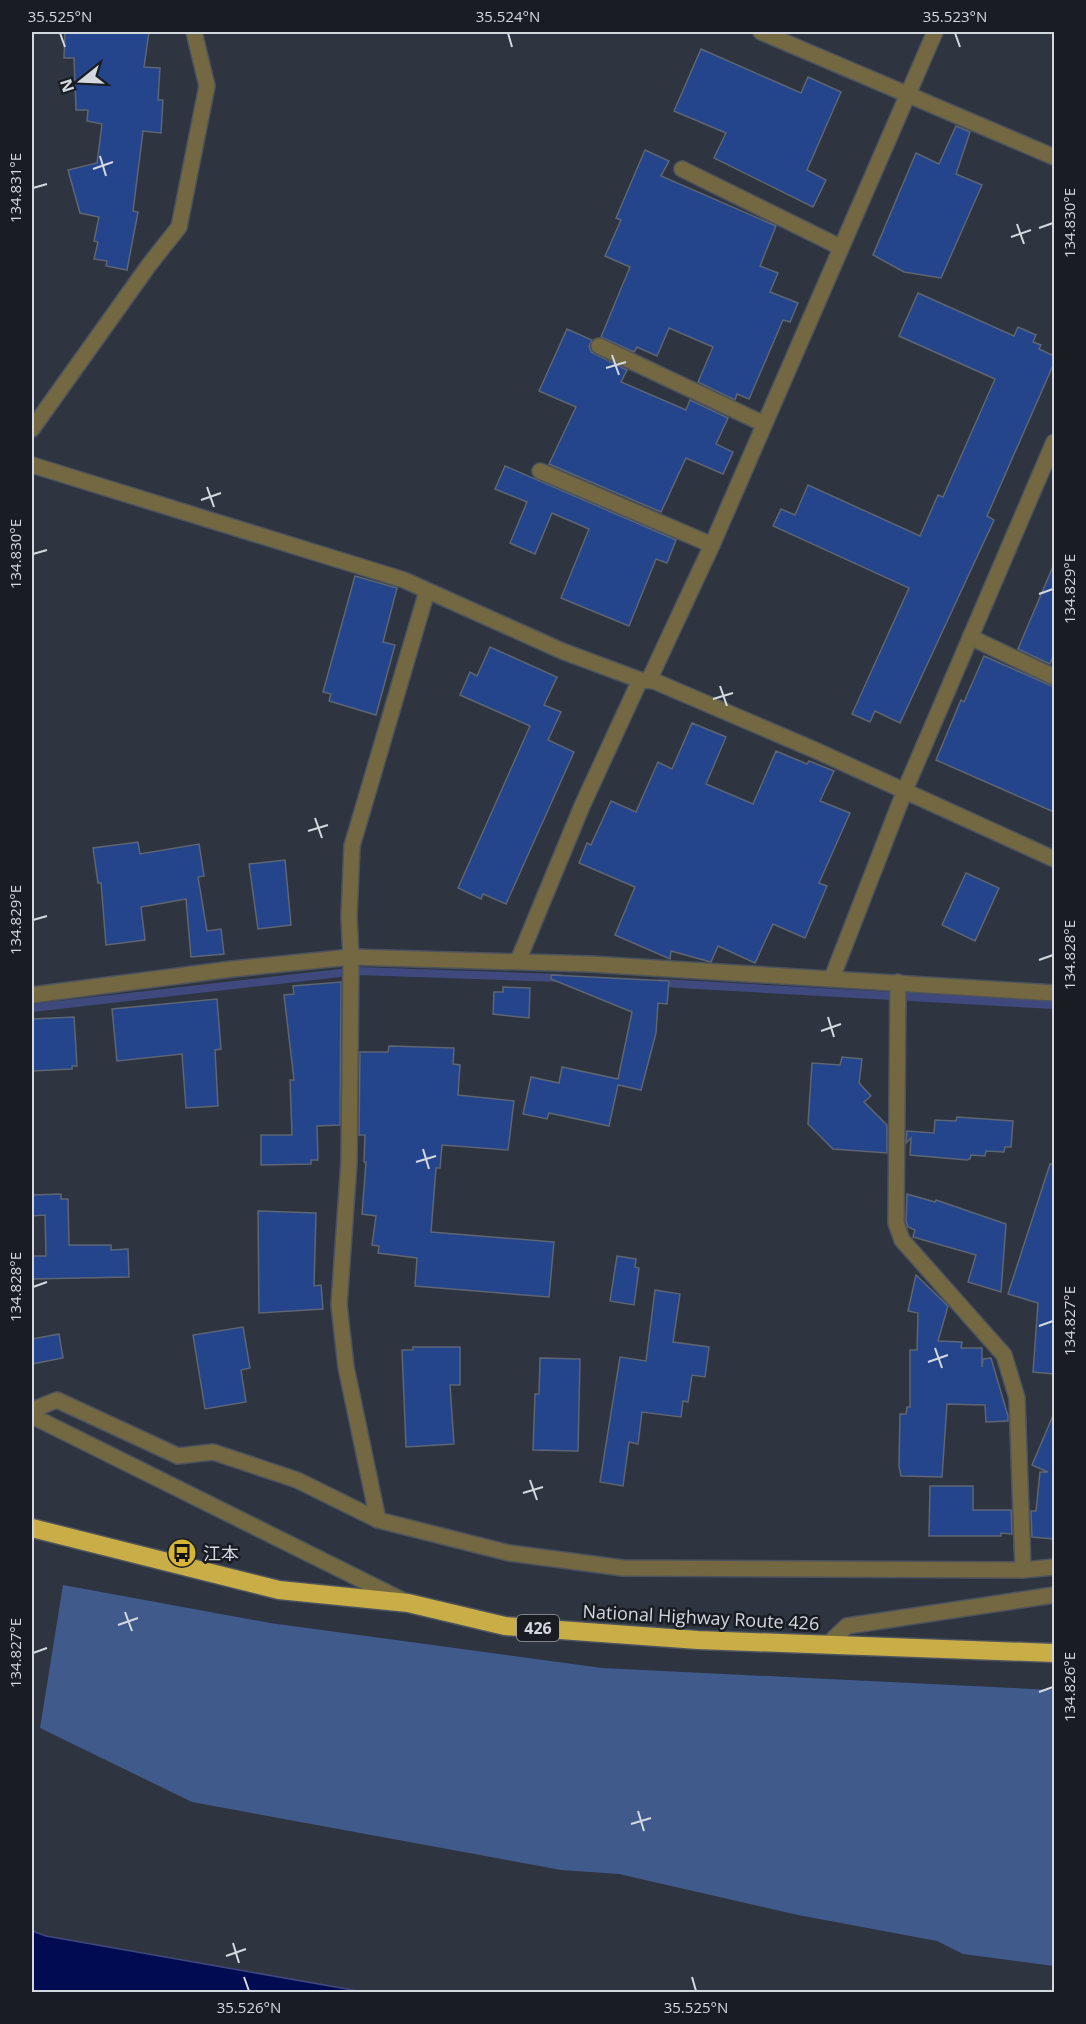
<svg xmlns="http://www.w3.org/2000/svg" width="1086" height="2024" font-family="'Open Sans','Noto Sans JP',sans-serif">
<rect width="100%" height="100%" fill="#2e3541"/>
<!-- green -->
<polygon fill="#415a8c" points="63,1585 270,1623 602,1668 1054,1690 1054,1966 963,1954 937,1941 798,1915 619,1874 561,1870 192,1802 40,1728"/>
<!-- water -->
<polygon fill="#000b52" stroke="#40497d" stroke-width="1.5" points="32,1931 46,1936 364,1992 32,1992"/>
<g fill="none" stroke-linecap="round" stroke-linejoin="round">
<!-- stream -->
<g stroke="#40497d" stroke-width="8">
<polyline points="661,983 1054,1005"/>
<polyline points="32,1008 358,971 559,978"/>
</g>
</g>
<!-- building -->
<g fill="#24448c" stroke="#5e6573" stroke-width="1.5">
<polygon points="65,32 149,32 144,67 160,68 158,100 163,100 161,133 143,131 133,211 138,212 127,270 106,266 107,261 94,259 98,242 94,241 99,217 80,213 68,170 97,163 102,124 87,121 88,110 76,110 74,58 64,58"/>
<polygon points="701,49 801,93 808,77 841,92 807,170 826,180 813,207 714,158 726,133 674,111"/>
<polygon points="956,126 970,132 956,174 982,185 941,278 904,272 873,255 916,153 939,164"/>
<polygon points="645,150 669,161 661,176 776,226 760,266 778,273 770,292 798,303 790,322 783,320 749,399 737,394 735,400 698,382 713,347 669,328 657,356 637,347 634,352 601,337 630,267 605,256 621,220 616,218"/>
<polygon points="918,293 1014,336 1018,327 1036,335 1033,342 1041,345 1039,349 1054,356 1054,363 987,516 994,520 900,723 875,711 870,722 852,714 909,588 773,526 781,509 795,515 808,485 920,536 938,495 943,497 995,379 899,336"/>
<polygon points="567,329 592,340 589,346 591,352 627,370 621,382 686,410 690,400 728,418 716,444 733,452 723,474 686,458 661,512 549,464 576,407 539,391"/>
<polygon points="505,466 676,540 667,563 656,559 629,626 561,598 589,529 552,513 535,554 510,543 527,502 495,489"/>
<polygon points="1054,564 1054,653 1050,664 1018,649"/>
<polygon points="355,576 397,588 383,642 395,645 376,715 329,701 331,694 323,692"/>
<polygon points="490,647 557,677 544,705 561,712 548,740 574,752 506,904 483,894 481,899 458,888 530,726 460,695 470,672 477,676"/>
<polygon points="984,656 1054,687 1054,812 936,760 961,700 964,702"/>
<polygon points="692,723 726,737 706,784 753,804 776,751 807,764 809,761 834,771 820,801 850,813 819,883 827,886 805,938 773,924 755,963 718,946 711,962 671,951 670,959 615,935 635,887 579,863 587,843 591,845 611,801 636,812 658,762 672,769"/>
<polygon points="138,842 140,854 199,844 204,876 198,877 207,931 221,929 224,954 191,957 186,899 141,907 145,940 106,945 101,883 98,883 93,848"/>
<polygon points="285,860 291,925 258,929 249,864"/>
<polygon points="966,873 999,888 975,941 942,925"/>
<polygon points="551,975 669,981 667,1004 658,1003 656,1033 641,1090 618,1085 609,1126 549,1113 547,1119 523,1114 531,1077 559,1083 562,1067 618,1079 632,1012 551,979"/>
<polygon points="341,982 340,1125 317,1126 318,1160 311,1160 311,1164 261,1165 261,1135 292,1135 290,1080 294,1080 284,995 294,994 293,986"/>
<polygon points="503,987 530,988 529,1018 493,1014 494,992 503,992"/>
<polygon points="217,999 221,1049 215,1050 218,1106 186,1108 182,1054 117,1061 112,1009"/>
<polygon points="74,1017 77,1066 72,1066 72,1069 32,1071 32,1019"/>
<polygon points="389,1046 454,1048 453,1064 460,1065 458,1095 514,1101 508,1150 442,1145 440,1168 436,1168 431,1232 554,1242 549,1297 415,1286 417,1258 378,1253 379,1246 372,1245 376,1216 362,1214 366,1162 364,1162 365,1135 359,1135 360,1052 388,1052"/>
<polygon points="842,1057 862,1059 859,1083 871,1096 864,1102 887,1125 887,1153 833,1149 808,1124 812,1063 840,1065"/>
<polygon points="957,1117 1013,1121 1011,1147 1005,1147 1004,1152 986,1151 985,1156 971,1155 970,1159 967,1160 910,1155 911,1138 906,1143 907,1131 934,1133 935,1120 956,1121"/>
<polygon points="1050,1164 1054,1164 1054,1374 1033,1372 1038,1303 1008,1294"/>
<polygon points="61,1194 61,1199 68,1199 69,1245 111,1245 111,1250 128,1249 129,1277 32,1279 32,1256 46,1256 45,1215 32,1216 32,1195"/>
<polygon points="907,1194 935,1202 936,1200 1006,1224 1001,1292 968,1282 976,1255 913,1237 915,1230 908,1227 906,1221"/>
<polygon points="258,1211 316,1213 314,1286 321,1285 323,1309 259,1313"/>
<polygon points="617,1256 636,1259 635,1267 639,1268 634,1305 610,1301"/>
<polygon points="916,1275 948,1306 938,1341 962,1342 961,1348 982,1348 982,1367 983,1359 991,1358 1008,1416 1008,1421 986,1422 985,1405 947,1404 942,1477 901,1476 899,1466 900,1414 906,1414 907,1407 910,1407 910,1350 917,1350 918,1313 908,1311"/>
<polygon points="655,1290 680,1294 673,1342 709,1347 705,1377 692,1375 688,1402 683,1401 681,1417 642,1412 638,1444 629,1442 623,1486 600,1482 620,1357 646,1361"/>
<polygon points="243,1327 250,1368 241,1370 246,1402 205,1409 193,1335"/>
<polygon points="59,1334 63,1358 32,1364 32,1339"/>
<polygon points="413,1347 460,1347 460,1385 450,1385 454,1444 406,1447 402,1350 413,1350"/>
<polygon points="540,1358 580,1359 578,1451 533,1450 535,1394 539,1394"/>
<polygon points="1054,1413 1054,1539 1032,1537 1031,1511 1036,1511 1040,1472 1048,1472 1032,1465"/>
<polygon points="930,1486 973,1486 973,1510 1011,1510 1012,1534 1001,1533 1001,1536 929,1536"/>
</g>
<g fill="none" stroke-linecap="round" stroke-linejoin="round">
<!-- minor casing -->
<g stroke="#4c535e" stroke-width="18">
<g id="minor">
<polyline points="761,32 1054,157"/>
<polyline points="682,169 840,247"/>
<polyline points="599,346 764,424"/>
<polyline points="32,429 149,265 179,227 207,86 194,32"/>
<polyline points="32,465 404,580 562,651 640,680 654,681 817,751 1054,859"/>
<polyline points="540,471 712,545"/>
<polyline points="970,637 1054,677"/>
<polyline points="649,680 712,545 935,32"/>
<polyline points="518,961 582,806 640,680"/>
<polyline points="832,978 905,790 1054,442"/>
<polyline points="898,982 896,1223 902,1240 1004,1355 1017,1398 1023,1570"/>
<polyline points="32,995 232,969 351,957 590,964 1054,993"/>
<polyline points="32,1410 57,1400 178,1456 213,1452 297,1480 378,1520 509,1553 623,1568 1023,1570 1054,1567"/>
<polyline points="32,1416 402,1600"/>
<polyline points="378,1520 346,1367 339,1305 349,1162 351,957 349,917 352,846 427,591"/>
<polyline points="827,1645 847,1626 1054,1595"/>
</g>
</g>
<!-- highway casing -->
<g stroke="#4c535e" stroke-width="21">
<polyline id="highway" points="32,1528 279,1590 408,1603 505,1626 698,1640 1054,1653"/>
</g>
<!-- minor -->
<use href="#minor" stroke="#736842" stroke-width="15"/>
<!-- highway -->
<use href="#highway" stroke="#c9ad46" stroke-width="18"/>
</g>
<!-- ticks -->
<path fill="none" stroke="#d4d9e0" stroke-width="2" d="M60,33L65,47M508,33L512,47M955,33L960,47M100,156L106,176M93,169L113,162M33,188L47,184M1017,224L1024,244M1039,228L1053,223M1011,237L1031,230M612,355L619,375M606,368L626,362M207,487L214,507M201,500L221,493M33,554L47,550M1039,594L1053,589M720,686L727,706M713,699L733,693M315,818L322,838M308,831L328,825M33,920L47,916M1039,960L1053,955M828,1017L834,1037M821,1031L841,1024M423,1149L429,1169M416,1162L436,1156M33,1287L47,1282M1039,1326L1053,1321M935,1348L942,1368M928,1362L948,1355M530,1480L537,1500M523,1493L543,1487M125,1612L132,1631M118,1625L138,1618M33,1653L47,1648M1039,1692L1053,1687M638,1811L644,1831M631,1824L651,1818M233,1943L239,1963M226,1956L246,1949M244,1977L249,1991M692,1977L696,1991"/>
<!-- icons -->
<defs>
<g id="bus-disc" transform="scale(1.5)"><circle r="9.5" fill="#d6b534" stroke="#191c22"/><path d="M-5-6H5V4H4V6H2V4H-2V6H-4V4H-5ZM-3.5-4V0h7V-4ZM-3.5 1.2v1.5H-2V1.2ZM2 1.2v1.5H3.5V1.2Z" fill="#111"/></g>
</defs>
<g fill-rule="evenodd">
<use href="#bus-disc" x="182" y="1553"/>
</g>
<g text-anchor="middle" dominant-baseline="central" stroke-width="5" stroke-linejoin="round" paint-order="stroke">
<!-- shield labels -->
<rect fill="#191c22" stroke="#9ca0a7" stroke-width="1.5" x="517" y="1615" width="42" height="26" rx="4.5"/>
<g font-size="16" font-weight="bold" fill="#d4d9e0">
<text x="538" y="1628">426</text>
</g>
<!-- poi labels -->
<g font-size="18" fill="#d4d9e0" stroke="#191c22" text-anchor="start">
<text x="203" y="1553">江本</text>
</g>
<!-- street labels -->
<g font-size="18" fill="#d4d9e0" stroke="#191c22">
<text transform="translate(701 1617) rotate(3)">National Highway Route 426</text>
</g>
</g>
<!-- border -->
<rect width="1086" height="2024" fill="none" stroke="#191c22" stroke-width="66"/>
<!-- north arrow -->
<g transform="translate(81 81) rotate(252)" stroke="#191c22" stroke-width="4.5" paint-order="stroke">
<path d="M0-4.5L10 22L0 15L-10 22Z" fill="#d4d9e0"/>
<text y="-9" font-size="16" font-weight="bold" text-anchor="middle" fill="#d4d9e0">N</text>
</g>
<rect x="33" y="33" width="1020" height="1958" fill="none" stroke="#d4d9e0" stroke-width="2"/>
<g font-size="15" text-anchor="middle" fill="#d4d9e0">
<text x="60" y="22">35.525°N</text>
<text x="508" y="22">35.524°N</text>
<text x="955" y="22">35.523°N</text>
<text transform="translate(16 188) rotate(-90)" y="5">134.831°E</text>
<text transform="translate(1070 223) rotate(-90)" y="5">134.830°E</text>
<text transform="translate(16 554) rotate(-90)" y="5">134.830°E</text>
<text transform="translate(1070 589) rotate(-90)" y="5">134.829°E</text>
<text transform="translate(16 920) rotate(-90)" y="5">134.829°E</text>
<text transform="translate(1070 955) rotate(-90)" y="5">134.828°E</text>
<text transform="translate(16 1287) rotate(-90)" y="5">134.828°E</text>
<text transform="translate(1070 1321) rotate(-90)" y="5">134.827°E</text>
<text transform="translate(16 1653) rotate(-90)" y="5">134.827°E</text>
<text transform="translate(1070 1687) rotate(-90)" y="5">134.826°E</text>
<text x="249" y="2013">35.526°N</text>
<text x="696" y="2013">35.525°N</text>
</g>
</svg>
